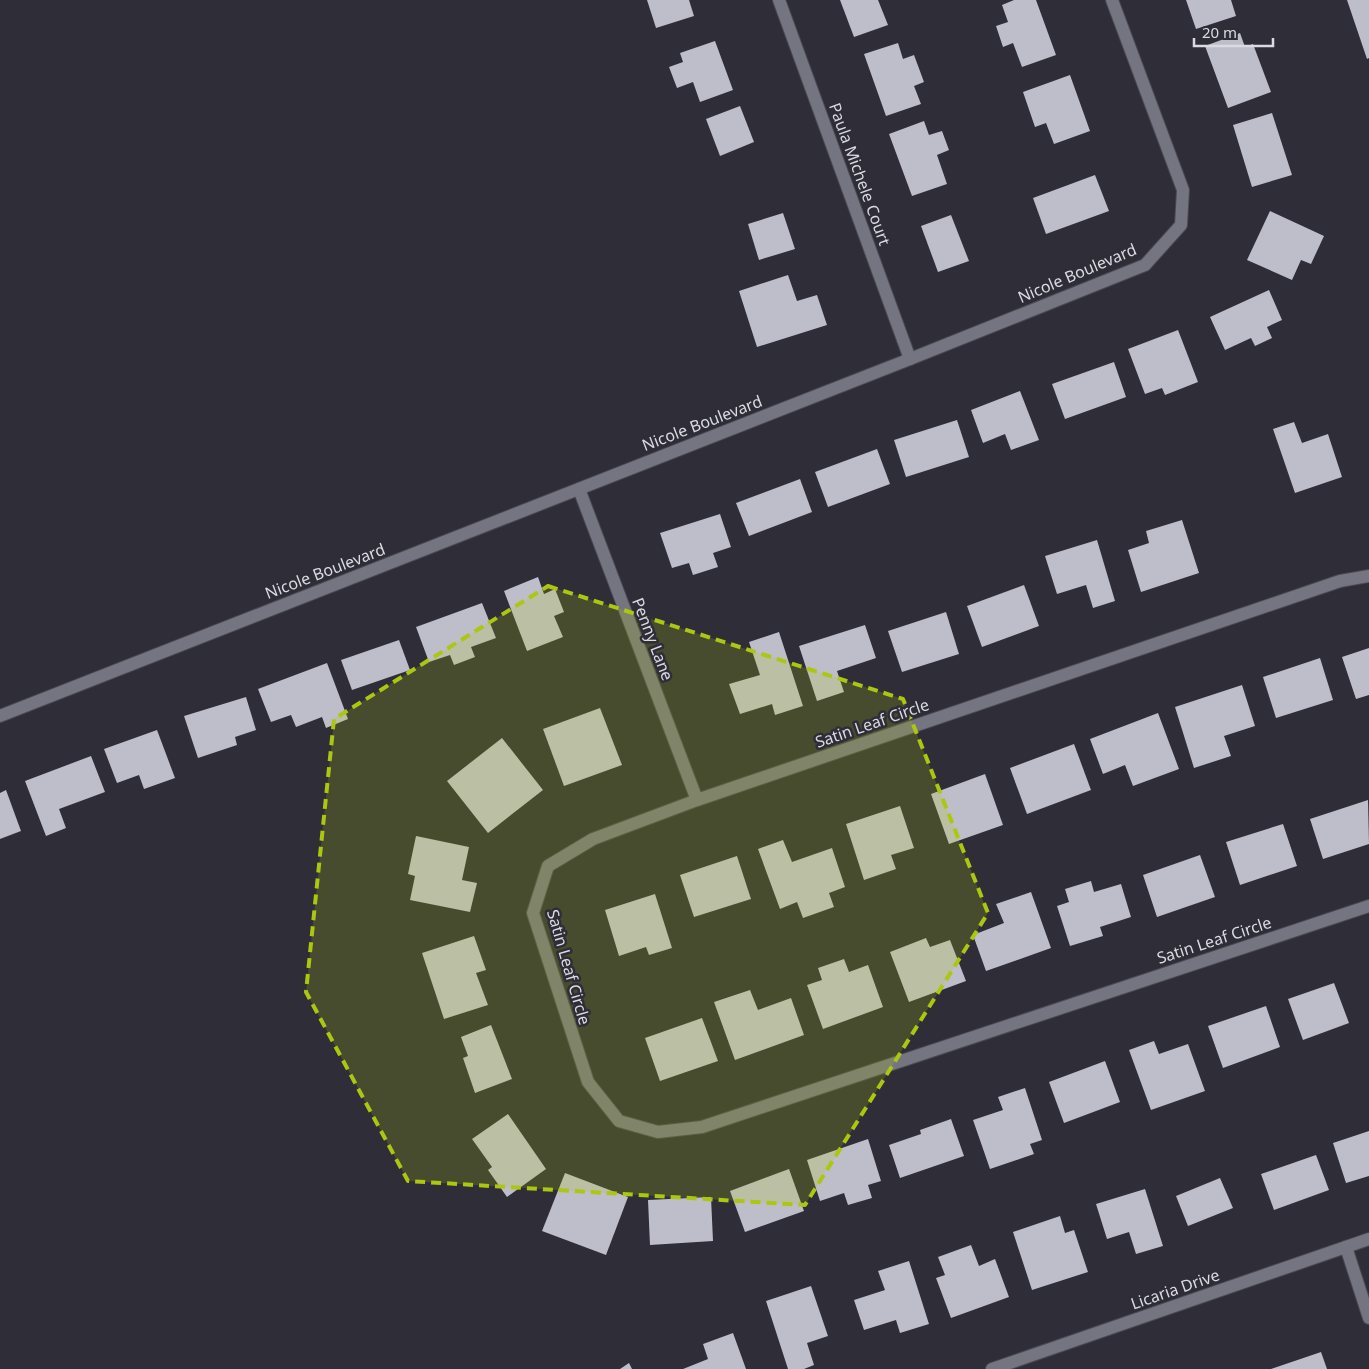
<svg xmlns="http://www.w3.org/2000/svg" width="1369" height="1369" font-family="'Noto Sans',sans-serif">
<rect width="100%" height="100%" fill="#2e2d38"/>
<!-- building -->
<g fill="#bebdca">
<polygon points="647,0 689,0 694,16 656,28"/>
<polygon points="840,0 878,0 888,25 854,37"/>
<polygon points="1014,0 1036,0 1056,55 1022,67 1013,43 1003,47 996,26 1008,22 1002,5"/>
<polygon points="1186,0 1231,0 1236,16 1196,29"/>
<polygon points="1347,0 1369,0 1369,58 1367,59"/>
<polygon points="1240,33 1245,47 1253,44 1271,92 1228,108 1205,46"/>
<polygon points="715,41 733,90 700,102 693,82 677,88 669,67 683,62 680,53"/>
<polygon points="898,43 903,59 914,55 924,82 914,86 921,104 886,116 864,54"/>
<polygon points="1070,75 1090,131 1054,144 1046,123 1035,127 1023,92"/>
<polygon points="740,106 754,142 720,156 706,119"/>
<polygon points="1272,113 1292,175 1252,187 1233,125"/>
<polygon points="924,121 929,135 942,131 949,150 937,155 947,184 912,196 889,134"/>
<polygon points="1095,175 1109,211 1046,234 1033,198"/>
<polygon points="1270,211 1324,236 1311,264 1301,260 1292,280 1247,260"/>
<polygon points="783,213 795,249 759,260 748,224"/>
<polygon points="951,215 969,261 938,272 921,226"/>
<polygon points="788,275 797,301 817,295 827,325 757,347 739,291"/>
<polygon points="1269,290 1282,320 1267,327 1272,338 1255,346 1251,338 1225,350 1210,317"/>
<polygon points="1178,330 1198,382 1165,395 1162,388 1145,394 1128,349"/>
<polygon points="1114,362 1126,397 1065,419 1052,384"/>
<polygon points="1020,391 1039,440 1011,450 1005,434 983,443 971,410"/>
<polygon points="957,420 969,457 906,477 894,440"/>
<polygon points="1294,422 1302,443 1328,434 1342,477 1295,493 1273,429"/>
<polygon points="877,449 890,484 828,507 815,472"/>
<polygon points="800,479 812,512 749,536 736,503"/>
<polygon points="720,514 731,547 713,553 718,567 693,575 689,563 672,568 660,533"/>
<polygon points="1182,520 1199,573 1141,592 1128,550 1149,543 1146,531"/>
<polygon points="1097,540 1115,601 1093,608 1086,585 1057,594 1045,556"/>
<polygon points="538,577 544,594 555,589 564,612 554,616 563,637 527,651 504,591"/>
<polygon points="1024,585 1039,626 982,647 967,606"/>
<polygon points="482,603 496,638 471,647 475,657 454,665 450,655 429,662 416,627"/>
<polygon points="946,612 959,654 902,672 888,631"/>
<polygon points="865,625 876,658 837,671 844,692 817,701 799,646"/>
<polygon points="779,632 803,706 775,715 772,704 740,714 729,684 760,675 749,642"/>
<polygon points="399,640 410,670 352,690 341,660"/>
<polygon points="1369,648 1369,695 1356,699 1342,657"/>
<polygon points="1320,658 1333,700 1276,718 1263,677"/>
<polygon points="327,663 348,719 326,728 322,717 296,727 291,715 271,722 258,689"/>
<polygon points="1242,685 1255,726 1224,736 1231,756 1194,768 1175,707"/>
<polygon points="246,697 256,730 235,737 237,745 198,758 184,716"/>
<polygon points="600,708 622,765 564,786 543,729"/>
<polygon points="1158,713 1179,769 1133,786 1125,765 1103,774 1090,739"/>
<polygon points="157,730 175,778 144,789 139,775 117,783 104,749"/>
<polygon points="502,738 543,790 488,833 447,781"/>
<polygon points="1074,744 1091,790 1027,814 1010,768"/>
<polygon points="91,756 105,792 59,809 66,828 46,836 25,781"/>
<polygon points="985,774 1003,825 949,844 931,794"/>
<polygon points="6,790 21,831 0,839 0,793"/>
<polygon points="1368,800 1369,844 1323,859 1310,819"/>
<polygon points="900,806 914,848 891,855 896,869 864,880 846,824"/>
<polygon points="1283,824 1297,866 1240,885 1226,842"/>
<polygon points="416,836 469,847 462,880 477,883 470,912 410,900 415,876 408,874"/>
<polygon points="783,840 792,862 832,848 845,887 829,893 834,907 803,918 797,902 780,909 758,849"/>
<polygon points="1200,855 1215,897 1157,917 1143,875"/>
<polygon points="737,856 751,899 694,917 680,875"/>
<polygon points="1091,881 1094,892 1121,884 1131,917 1100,927 1103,936 1070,946 1057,906 1069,902 1065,889"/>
<polygon points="1031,892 1051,948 986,971 973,935 1004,923 996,904"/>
<polygon points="655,894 672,948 649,955 646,947 619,956 605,910"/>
<polygon points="474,936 486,970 476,973 488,1005 444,1019 422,953"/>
<polygon points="926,938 930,947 950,940 966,981 909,1002 890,952"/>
<polygon points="844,959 849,972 868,965 883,1007 823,1029 807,985 822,980 818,968"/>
<polygon points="1334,983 1349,1023 1303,1040 1288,999"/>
<polygon points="750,990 758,1010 791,998 804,1035 735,1060 714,1002"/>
<polygon points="1266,1006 1280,1047 1223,1068 1208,1026"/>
<polygon points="702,1018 718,1061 660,1081 645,1038"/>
<polygon points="491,1025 512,1079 475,1093 463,1058 468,1056 461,1037"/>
<polygon points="1154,1041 1159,1054 1188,1044 1205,1091 1151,1110 1129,1050"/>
<polygon points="1105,1061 1120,1102 1064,1123 1049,1082"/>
<polygon points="1025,1088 1042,1140 1030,1144 1034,1154 990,1169 973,1120 1003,1110 998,1097"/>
<polygon points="508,1114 546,1169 507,1197 488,1170 492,1167 472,1139"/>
<polygon points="951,1119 964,1156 900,1178 889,1145 921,1134 920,1130"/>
<polygon points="1369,1131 1369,1176 1346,1183 1333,1143"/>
<polygon points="868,1139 881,1181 868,1185 872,1198 848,1205 844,1193 820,1201 807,1160"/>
<polygon points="1316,1155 1329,1190 1274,1210 1261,1174"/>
<polygon points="789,1169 804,1211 745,1232 730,1191"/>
<polygon points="565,1173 628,1197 606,1255 542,1231"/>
<polygon points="1220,1178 1233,1208 1188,1226 1176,1196"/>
<polygon points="1145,1189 1163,1246 1136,1254 1129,1232 1107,1239 1096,1204"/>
<polygon points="711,1197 713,1241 650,1245 648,1200"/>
<polygon points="1060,1216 1065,1233 1074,1230 1088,1272 1032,1290 1013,1232"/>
<polygon points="971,1245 979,1266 995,1259 1009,1297 951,1318 936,1278 945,1275 938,1257"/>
<polygon points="909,1261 929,1324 900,1333 896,1320 864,1330 854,1300 885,1290 878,1271"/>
<polygon points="811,1286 828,1336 807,1343 814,1365 804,1369 788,1369 766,1301"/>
<polygon points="733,1333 746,1369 683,1369 708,1359 703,1344"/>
<polygon points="1321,1352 1327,1369 1271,1369"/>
<polygon points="629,1363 632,1369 620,1369"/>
</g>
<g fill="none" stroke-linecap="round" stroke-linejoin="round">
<!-- minor casing -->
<g stroke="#494951" stroke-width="14">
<g id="minor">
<polyline points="779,0 910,359"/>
<polyline points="579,489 697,800"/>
<polyline points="1369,576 1340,581 697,800 593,839 548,866 533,913 588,1082 619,1121 658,1132 702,1127 1369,906"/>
<polyline points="0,716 910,359 1145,265 1181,225 1183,190 1112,0"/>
<polyline points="1346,1247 1369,1318"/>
<polyline points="992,1369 1369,1239"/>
</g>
</g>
<!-- minor -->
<use href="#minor" stroke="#757581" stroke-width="12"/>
</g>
<!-- marked area -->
<path fill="#adc610" fill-opacity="0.2" stroke="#adc610" stroke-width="4" stroke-dasharray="10 6" stroke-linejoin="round" d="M548,586L903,699L988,913L805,1205L408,1181L306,992L334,719Z"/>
<g text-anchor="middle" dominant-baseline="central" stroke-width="5" stroke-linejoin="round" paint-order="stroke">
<!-- street labels -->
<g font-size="16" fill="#dadae1" stroke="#2e2d38">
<text transform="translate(860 174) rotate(70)">Paula Michele Court</text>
<text transform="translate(1077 273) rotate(-23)">Nicole Boulevard</text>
<text transform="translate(702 423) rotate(-21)">Nicole Boulevard</text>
<text transform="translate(325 571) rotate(-21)">Nicole Boulevard</text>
<text transform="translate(653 639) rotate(69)">Penny Lane</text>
<text transform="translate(872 723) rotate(-19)">Satin Leaf Circle</text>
<text transform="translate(1214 940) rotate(-18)">Satin Leaf Circle</text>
<text transform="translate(569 967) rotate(74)">Satin Leaf Circle</text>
<text transform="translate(1175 1289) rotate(-19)">Licaria Drive</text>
</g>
</g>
<!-- scale -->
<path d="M1194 38v8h79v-8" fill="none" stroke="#dadae1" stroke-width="2.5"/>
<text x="1202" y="38" font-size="15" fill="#dadae1" stroke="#2e2d38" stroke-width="4" paint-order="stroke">20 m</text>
</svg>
